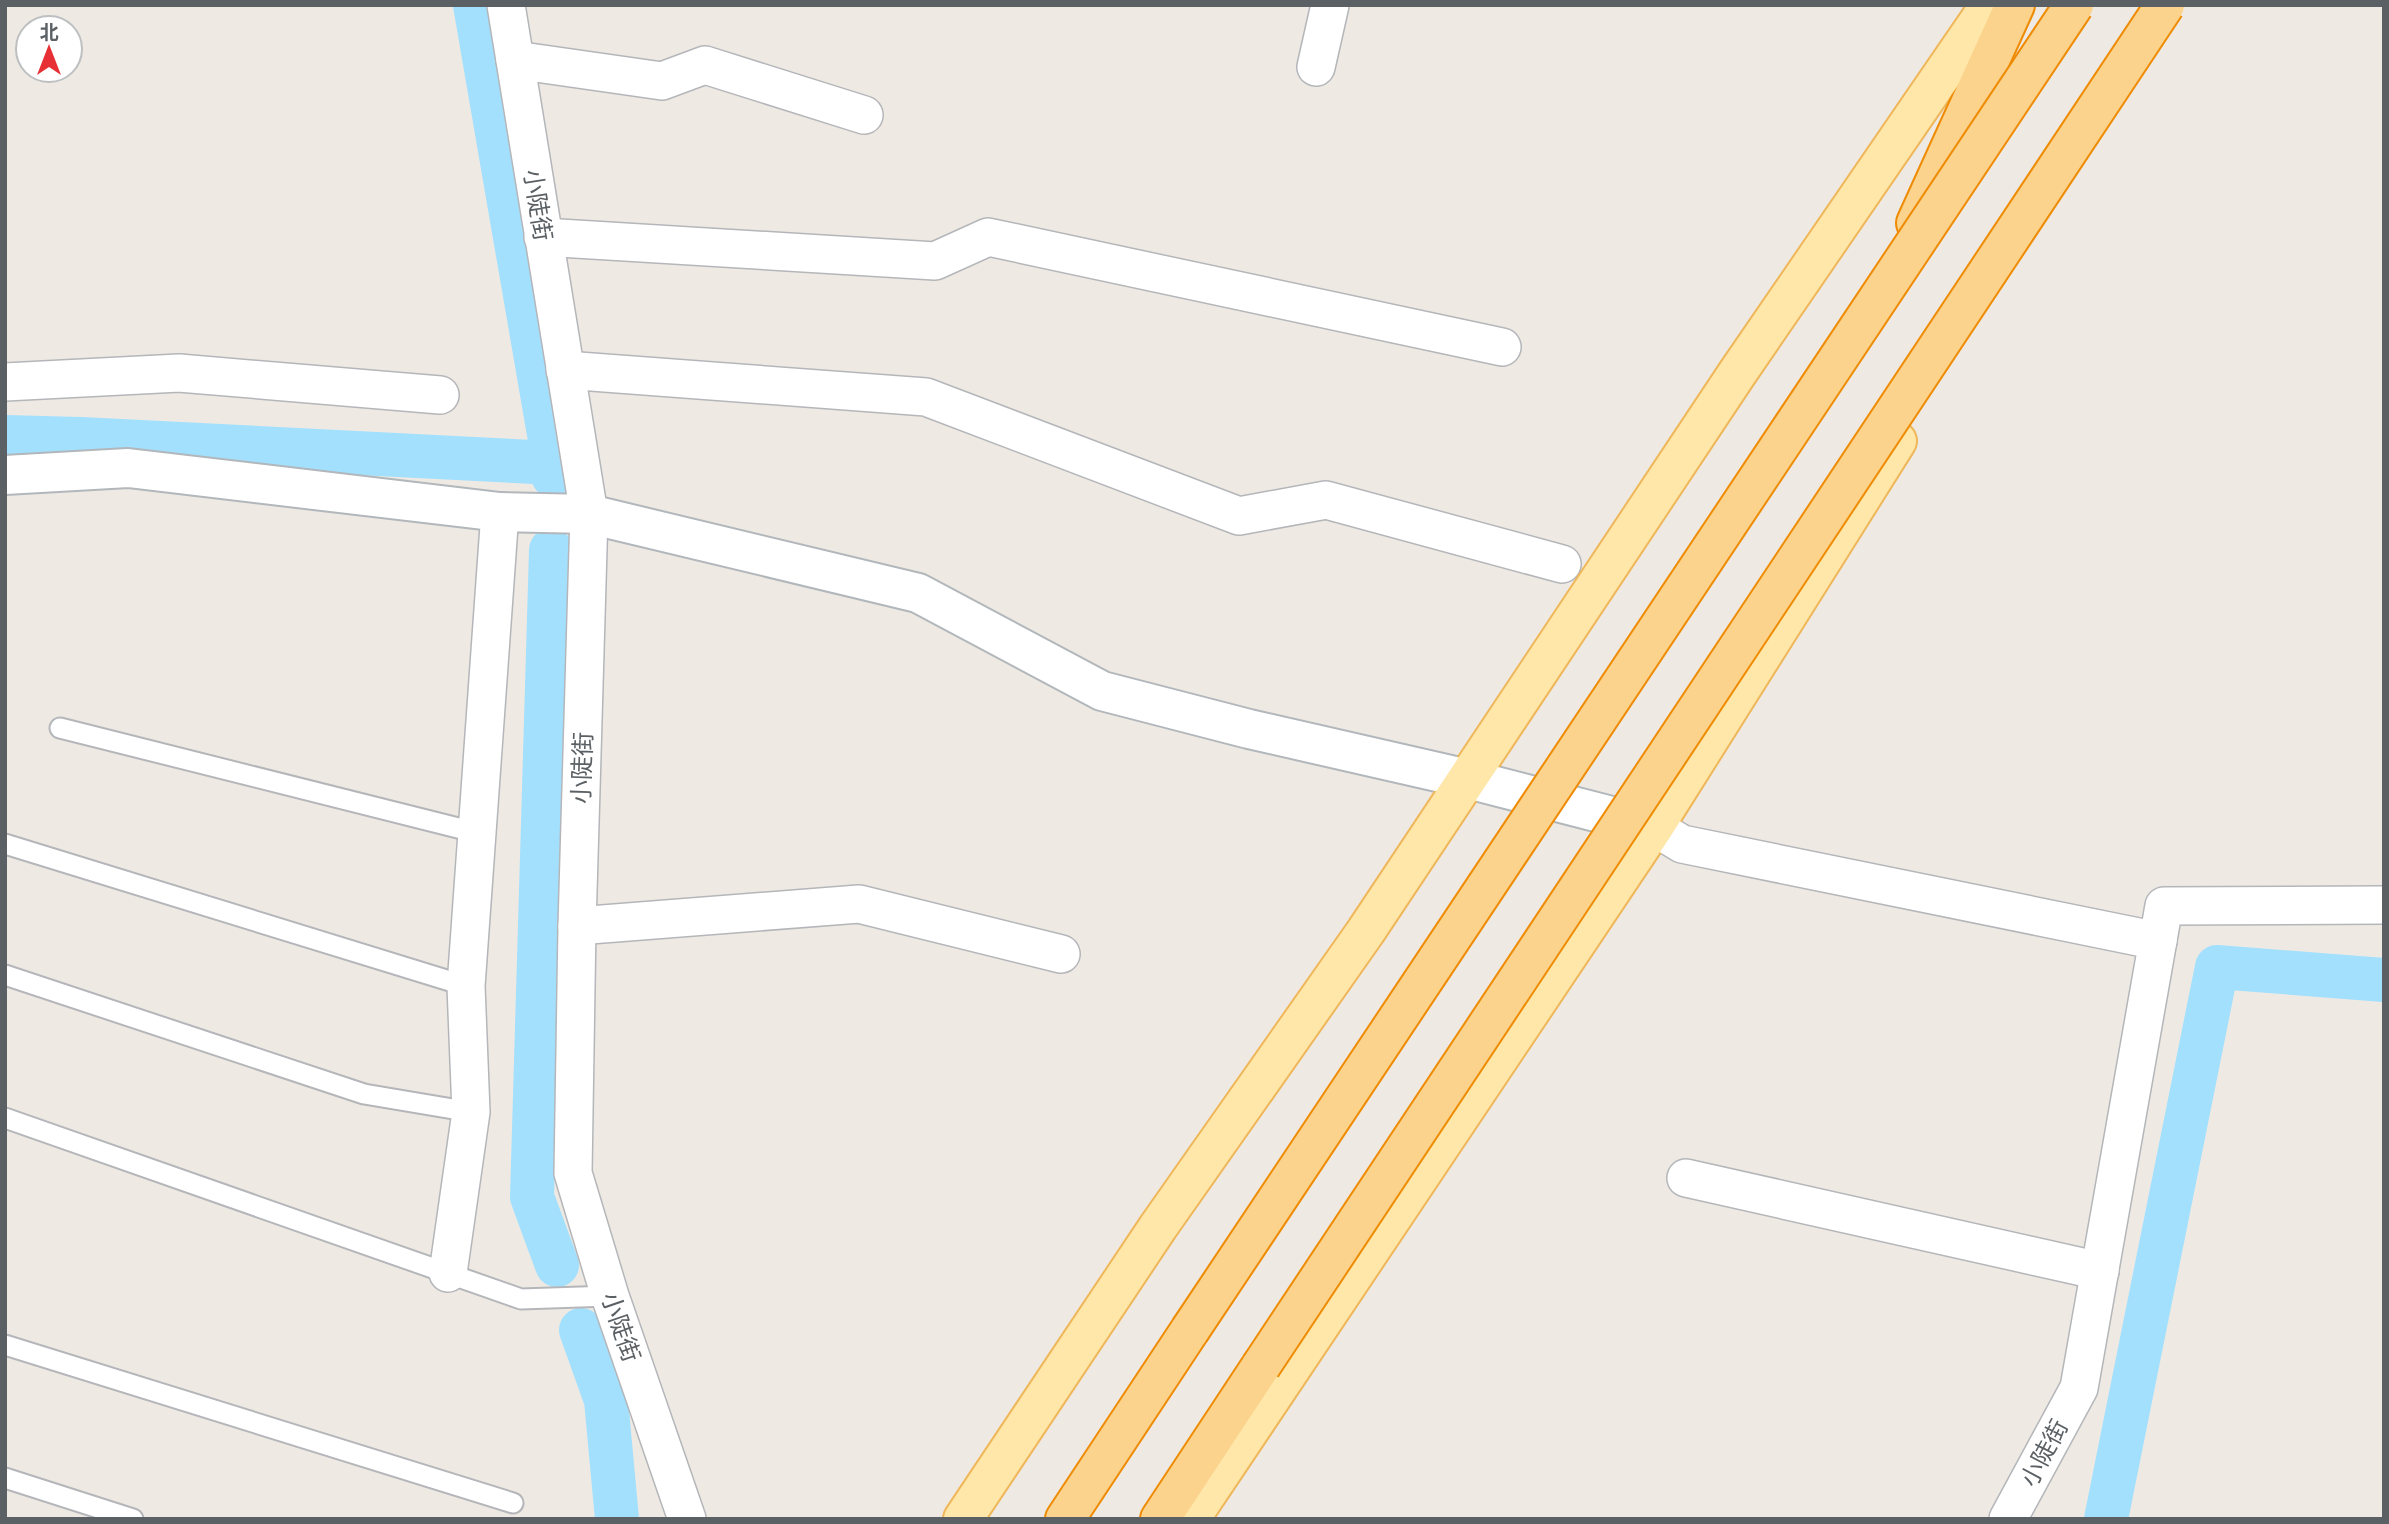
<svg xmlns="http://www.w3.org/2000/svg" width="2389" height="1524" font-family="'Asap Condensed','Noto Sans SC',sans-serif">
<rect width="100%" height="100%" fill="#eeeae3"/>
<g fill="none" stroke-linecap="round" stroke-linejoin="round">
<!-- canal -->
<g stroke="#a3e0fe" stroke-width="44">
<polyline points="475,5 554,463 553,476"/>
<polyline points="5,437 81,439 554,463"/>
<polyline points="551,550 532,1197 557,1265"/>
<polyline points="581,1330 606,1400 617,1519"/>
<polyline points="2106,1519 2217,967 2384,980"/>
</g>
<!-- lane casing -->
<g stroke="#b4b6ba" stroke-width="23">
<g id="lane">
<polyline points="60,728 478,833"/>
<polyline points="5,844 466,986"/>
<polyline points="5,975 364,1094 471,1112"/>
<polyline points="5,1118 521,1299 610,1296"/>
<polyline points="5,1345 513,1503"/>
<polyline points="5,1478 133,1519"/>
</g>
</g>
<!-- street casing -->
<g stroke="#b4b6ba" stroke-width="40">
<g id="street">
<polyline points="506,5 589,514 577,926 573,1173 610,1296 687,1519"/>
<polyline points="515,60 662,81 705,65 864,115"/>
<polyline points="1316,67 1330,5"/>
<polyline points="543,237 935,261 988,237 1502,347"/>
<polyline points="565,370 926,397 1239,516 1326,500 1562,564"/>
<polyline points="5,382 179,373 440,395"/>
<polyline points="1654,827 1682,844 2158,941"/>
<polyline points="577,926 859,904 1061,954"/>
<polyline points="1686,1178 2100,1271"/>
<polyline points="448,1273 471,1112 466,986 500,512"/>
<polyline points="2008,1519 2079,1388 2164,906 2384,905"/>
</g>
</g>
<!-- secondary casing -->
<g stroke="#b2b7bb" stroke-width="42">
<polyline id="secondary" points="5,475 128,468 500,512 589,514 918,593 1102,691 1249,729 1468,779 1654,827"/>
</g>
<!-- primary casing -->
<g stroke="#efb65a" stroke-width="42">
<g id="primary">
<polyline points="963,1519 1158,1227 1366,931 1738,372 1990,5"/>
<polyline points="1190,1519 1654,827 1897,441"/>
</g>
</g>
<!-- highway casing -->
<g stroke="#ee8b03" stroke-width="42">
<g id="highway">
<polyline points="1916,223 2015,5"/>
<polyline points="1065,1519 1190,1330"/>
<polyline points="1160,1519 1261,1366"/>
</g>
</g>
<!-- lane -->
<use href="#lane" stroke="#fff" stroke-width="19"/>
<!-- street -->
<use href="#street" stroke="#fff" stroke-width="37"/>
<!-- secondary -->
<use href="#secondary" stroke="#fff" stroke-width="38"/>
<!-- primary -->
<use href="#primary" stroke="#fee7a8" stroke-width="38"/>
<!-- highway -->
<use href="#highway" stroke="#fbd38c" stroke-width="38"/>
<!-- highway-bridge casing -->
<g stroke="#ee8b03" stroke-width="42" stroke-linecap="butt">
<g id="highway-bridge">
<polyline points="1190,1330 2074,5"/>
<polyline points="1261,1366 2165,5"/>
</g>
</g>
<!-- highway-bridge -->
<use href="#highway-bridge" stroke="#fbd38c" stroke-width="38"/>
</g>
<g text-anchor="middle" dominant-baseline="central" stroke-width="6" stroke-linejoin="round" paint-order="stroke">
<!-- street labels -->
<g font-size="24" fill="#5b6064" stroke="#fff">
<text transform="translate(538 205) rotate(81)">小陡街</text>
<text transform="translate(582 768) rotate(-88)">小陡街</text>
<text transform="translate(621 1327) rotate(71)">小陡街</text>
<text transform="translate(2044 1453) rotate(-62)">小陡街</text>
</g>
</g>
<!-- border -->
<rect width="2389" height="1524" fill="none" stroke="#5b6064" stroke-width="14"/>
<!-- north arrow -->
<g transform="translate(49 49)"><circle r="33" fill="#ffffff" stroke="#bdbfc1" stroke-width="2"/>
<path d="M0-5L12 26L0 18L-12 26Z" fill="#e73035"/>
<text y="-10" font-size="19" font-weight="bold" text-anchor="middle" fill="#5b6064">北</text>
</g>
</svg>
